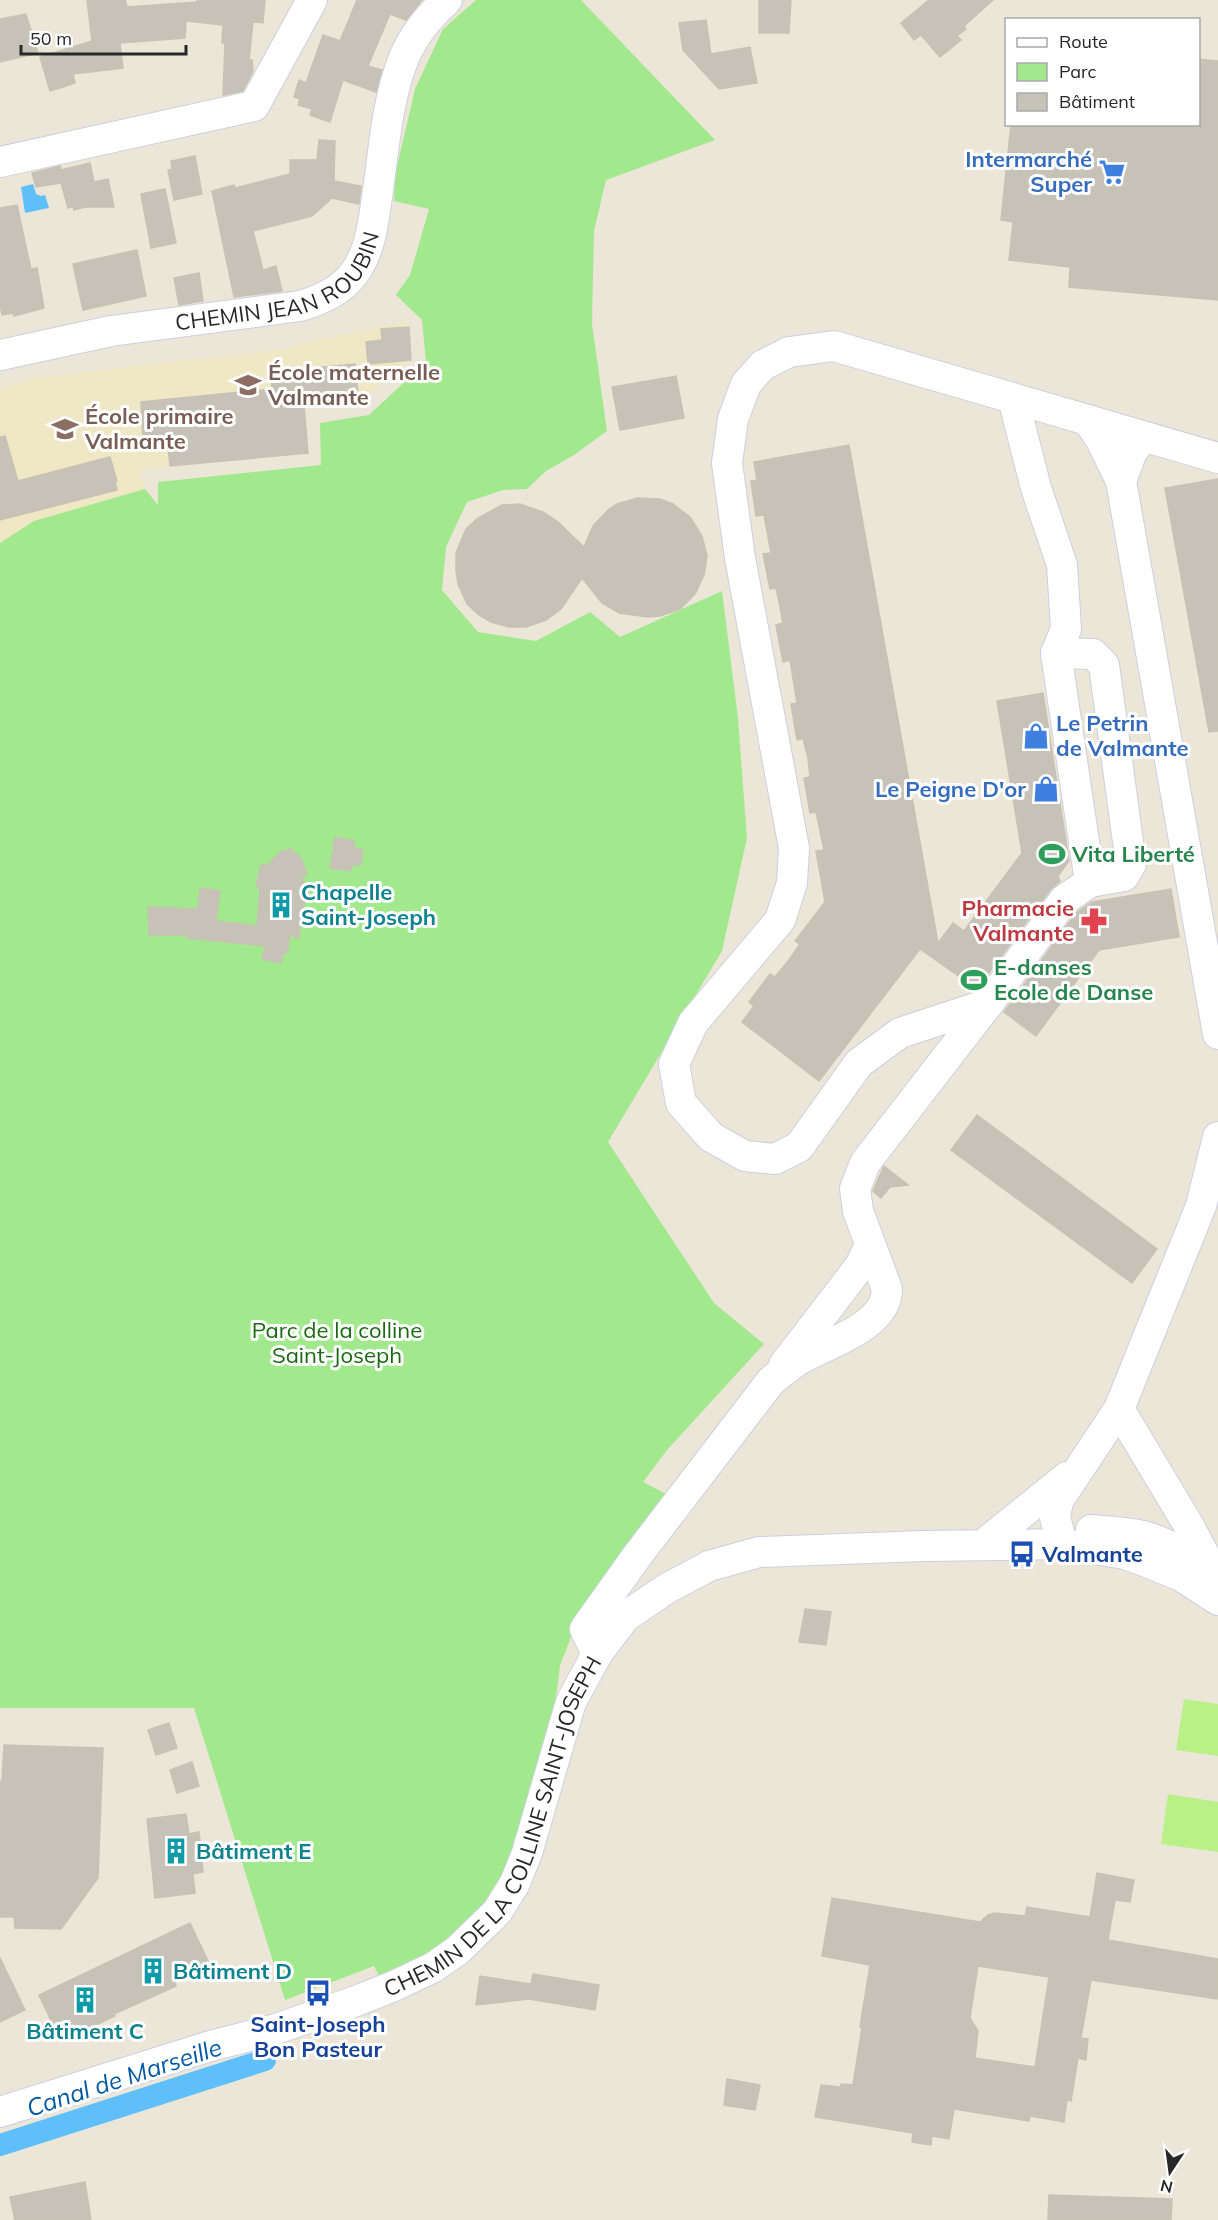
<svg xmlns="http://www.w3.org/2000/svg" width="1218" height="2220" font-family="Mulish,sans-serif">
<rect width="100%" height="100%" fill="#ece6d8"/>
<!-- education -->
<polygon fill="#f0e7c5" points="409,321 411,360 358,402 304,407 308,453 141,469 145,489 34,521 0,543 0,389 32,378 292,348 293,345"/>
<!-- green -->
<polygon fill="#a2e98e" points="476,0 581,0 715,140 606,180 594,231 592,324 607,431 574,455 546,471 527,489 503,490 467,502 446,547 442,590 478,632 536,641 590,612 620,637 722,591 738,718 747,838 722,951 608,1142 714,1303 764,1344 667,1450 643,1482 670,1496 574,1629 560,1666 552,1729 508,1878 447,1946 381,1980 374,1966 285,2000 194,1708 0,1708 0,543 34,521 145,489 158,505 158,482 321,465 320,423 369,415 426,362 422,320 396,295 410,275 429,209 394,201 395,175 415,89 443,29"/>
<!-- pitch -->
<g fill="#b9f188">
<polygon points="1184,1699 1218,1704 1218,1756 1176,1750"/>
<polygon points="1168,1794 1218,1802 1218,1852 1161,1844"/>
</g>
<!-- water -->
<polygon fill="#5fbffa" points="33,184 36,194 41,196 45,195 49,208 25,213 21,187"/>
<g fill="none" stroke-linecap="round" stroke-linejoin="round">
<!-- canal -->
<polyline stroke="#5fbffa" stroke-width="22" points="0,2145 265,2060"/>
</g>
<!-- building -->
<g fill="#c7c2b8" stroke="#c7c2b1" stroke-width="1.5" fill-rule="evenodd">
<polygon points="87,0 125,0 127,7 197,2 197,0 265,0 263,23 253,22 249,60 252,60 253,71 243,91 223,95 225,43 222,43 223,25 186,21 185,38 120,43 123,68 73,74 75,83 50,91 40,57 92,41"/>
<polygon points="357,0 422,0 406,20 390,14 368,66 382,70 376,92 343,80 330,122 310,115 312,109 298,105 300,99 294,97 299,80 306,83 323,35 340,41"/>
<polygon points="759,0 791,0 789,33 759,33"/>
<polygon points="929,0 993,0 964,26 966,29 957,36 961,40 940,57 921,35 914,40 901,23"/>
<polygon points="26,14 38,53 0,62 0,19"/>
<polygon points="706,20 711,54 750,47 757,83 719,89 683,50 679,23"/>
<polygon points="1198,59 1218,61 1218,300 1069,287 1070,267 1009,260 1013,222 1001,220 1011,124 1198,124"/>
<polygon points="319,140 335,141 334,181 361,186 359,204 332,198 312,216 253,231 263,270 276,266 282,291 234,297 212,191 234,185 235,188 290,174 290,160 317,160"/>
<polygon points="195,156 202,194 174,200 168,170 172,169 171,161"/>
<polygon points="90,163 94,182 108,179 114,207 85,207 74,210 73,207 68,208 61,183 36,187 32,173 60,166 61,170"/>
<polygon points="165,189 176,243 151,248 141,194"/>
<polygon points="17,205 31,269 37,268 44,308 14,316 13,313 2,315 0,304 0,208"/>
<polygon points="137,250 146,296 83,310 73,264"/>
<polygon points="199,273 203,301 179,305 174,278"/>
<polygon points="409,327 411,360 368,364 366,342 382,340 381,329"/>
<polygon points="355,364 359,402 304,406 308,453 170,466 167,437 143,439 141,402 272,389 271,372"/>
<polygon points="676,376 684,418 620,430 612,387"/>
<polygon points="5,436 18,481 110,457 117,481 115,481 117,490 0,520 0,437"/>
<polygon points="849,445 938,943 953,923 964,931 1022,853 997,701 1043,693 1069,861 1058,876 1060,881 1050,890 977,989 920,949 819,1081 742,1022 754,1006 749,1002 770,974 775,977 789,960 800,944 795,941 825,902 816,851 824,850 816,812 810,813 804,778 810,777 808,758 803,739 797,740 791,704 797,703 790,660 783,662 776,625 783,623 780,607 776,588 770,589 763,554 771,553 764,515 756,516 751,481 757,480 754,462"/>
<polygon points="1218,479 1218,731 1209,732 1165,488"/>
<polygon points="637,498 660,499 673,504 690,517 702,536 707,556 704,575 695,594 680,609 660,616 648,617 619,613 602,603 582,578 561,609 546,620 526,627 509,627 491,622 479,615 467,604 458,584 456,570 456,553 466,529 478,518 502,505 520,504 543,512 558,522 584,547 593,526 608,510 617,504"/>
<polygon points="335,837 355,841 354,848 363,850 361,865 352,865 351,871 330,868"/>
<polygon points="291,849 301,858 307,876 301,876 309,891 301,914 299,939 290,934 288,951 283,954 281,963 262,959 265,946 187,938 187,935 149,935 148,907 198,909 200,888 220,891 216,921 257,926 260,887 256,887 261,864 267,866 280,852"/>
<polygon points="1171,889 1179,937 1099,950 1036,1036 1004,1012 1076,913 1092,902"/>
<polygon points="977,1115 1157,1249 1132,1283 951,1150"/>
<polygon points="884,1166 908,1185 890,1187 881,1198 873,1191"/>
<polygon points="805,1609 831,1612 826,1645 799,1642"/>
<polygon points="169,1723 177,1748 156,1755 148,1730"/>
<polygon points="4,1745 103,1748 98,1878 61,1929 15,1928 14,1917 0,1917 0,1781 2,1781"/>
<polygon points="192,1762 199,1786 177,1793 170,1770"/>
<polygon points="186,1814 189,1834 199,1832 203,1872 193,1874 195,1893 155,1898 147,1819"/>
<path d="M1097,1873L1134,1880L1130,1902L1115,1900L1108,1940L1218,1959L1217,1999L1091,1980L1081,2038L1088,2039L1086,2060L1078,2058L1071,2101L1067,2100L1064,2122L1030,2116L1029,2121L954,2109L949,2139L932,2136L931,2145L912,2142L913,2133L815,2117L821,2085L841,2087V2084L853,2085L862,2027H860L870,1965L822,1956L832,1898L980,1922L988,1915L994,1913L1025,1916L1027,1907L1090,1917ZM978,1966L1049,1977L1035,2067L975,2058L978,2031L970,2018Z"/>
<polygon points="190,1923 209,1963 174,1980 176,1986 114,2014 115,2016 79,2033 74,2023 56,2031 39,1995"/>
<polygon points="0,1958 25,2010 0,2022"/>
<polygon points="533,1974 599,1985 595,2010 529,1999 476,2005 480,1976 531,1984"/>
<polygon points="727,2079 760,2085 755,2110 724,2105"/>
<polygon points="85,2182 91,2220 15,2220 10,2197"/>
<polygon points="1049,2195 1172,2199 1171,2220 1048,2220"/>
</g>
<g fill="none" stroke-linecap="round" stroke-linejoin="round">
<!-- minor casing -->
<g stroke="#cdcee3" stroke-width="32">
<g id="minor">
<polyline points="0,162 254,106 312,0"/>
<path id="s1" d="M0,355L111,331L300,306C321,300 345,289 357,269C372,246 374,216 378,190C384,148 387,103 402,63C411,38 428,17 447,0"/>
<polyline points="1013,398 1036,488 1062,565 1066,629 1056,653 1090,882"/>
<polyline points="1088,420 1101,440 1121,481"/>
<polyline points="1142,437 1131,454 1121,481 1218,1034"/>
<polyline points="988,1004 900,1033 859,1063 799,1147 775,1159 745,1156 711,1137 681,1103 674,1064 693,1023 780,920 792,883 794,848 740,558 727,463 733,419 746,384 763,365 789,352 834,346 1218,458"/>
<polyline points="784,1365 860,1266 870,1245"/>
<polyline points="1119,1409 1189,1526 1212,1570"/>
<path d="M1091,1530C1108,1532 1127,1532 1143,1536C1171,1544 1195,1559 1218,1575"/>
<polyline points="990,1539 1067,1477"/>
<polyline points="1062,1544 1055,1517 1058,1501 1119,1409 1201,1206 1218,1137"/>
<path d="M597,1654L585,1629L637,1556L771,1381C780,1374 788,1367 797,1361C824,1344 887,1328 887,1289L858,1211L855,1189L865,1163L988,1004L1064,900L1090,882L1124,876L1131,864L1104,665L1093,654L1056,653"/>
<path id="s2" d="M0,2112L207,2047L276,2029L356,2001L394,1986L434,1967L458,1950L497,1912L515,1883L527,1853L571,1702L597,1654L625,1617L666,1589L709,1566L759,1552L923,1546L1062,1544L1125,1554L1139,1559L1181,1576L1218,1600"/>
</g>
</g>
<!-- minor -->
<use href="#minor" stroke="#fff" stroke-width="30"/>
</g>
<!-- icons -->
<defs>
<g id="supermarket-bare" transform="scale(2.07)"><path d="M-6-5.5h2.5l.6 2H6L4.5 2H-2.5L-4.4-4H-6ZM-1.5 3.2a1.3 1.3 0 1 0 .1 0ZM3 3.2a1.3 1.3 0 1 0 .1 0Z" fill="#3f7fe0" stroke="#fff" stroke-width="2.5" paint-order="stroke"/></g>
<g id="school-bare" transform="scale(2.07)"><path d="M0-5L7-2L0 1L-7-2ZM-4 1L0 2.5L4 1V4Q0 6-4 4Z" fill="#8d6e63" stroke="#fff" stroke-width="2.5" paint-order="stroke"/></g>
<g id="shop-bare" transform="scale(2.07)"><path d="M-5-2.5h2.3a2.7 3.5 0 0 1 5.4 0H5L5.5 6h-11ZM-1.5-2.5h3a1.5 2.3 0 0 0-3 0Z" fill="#3f7fe0" stroke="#fff" stroke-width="2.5" paint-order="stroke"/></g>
<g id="stadium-bare" transform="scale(2.07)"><path d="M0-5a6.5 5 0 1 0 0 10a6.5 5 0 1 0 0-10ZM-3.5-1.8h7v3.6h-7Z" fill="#2e9e5b" stroke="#fff" stroke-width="2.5" paint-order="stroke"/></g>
<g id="building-bare" transform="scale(2.07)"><path d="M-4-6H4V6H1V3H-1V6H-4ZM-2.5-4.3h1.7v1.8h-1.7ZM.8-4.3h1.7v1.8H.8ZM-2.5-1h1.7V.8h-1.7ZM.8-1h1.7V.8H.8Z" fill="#0f9aa8" stroke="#fff" stroke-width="2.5" paint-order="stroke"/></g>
<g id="pharmacy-bare" transform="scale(2.07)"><path d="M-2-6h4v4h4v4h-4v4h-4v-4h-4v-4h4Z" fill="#e0444e" stroke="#fff" stroke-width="2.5" paint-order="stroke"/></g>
<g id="bus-bare" transform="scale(2.07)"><path d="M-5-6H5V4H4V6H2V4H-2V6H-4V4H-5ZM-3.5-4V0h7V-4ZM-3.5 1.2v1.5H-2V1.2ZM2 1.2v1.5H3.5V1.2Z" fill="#1a4fb4" stroke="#fff" stroke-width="2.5" paint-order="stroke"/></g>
</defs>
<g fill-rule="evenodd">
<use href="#supermarket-bare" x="1112" y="172"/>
<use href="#school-bare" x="248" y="385"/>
<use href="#school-bare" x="65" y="429"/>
<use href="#shop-bare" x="1036" y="736"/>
<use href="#shop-bare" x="1046" y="789"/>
<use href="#stadium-bare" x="1052" y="854"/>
<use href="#building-bare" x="281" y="905"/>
<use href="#pharmacy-bare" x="1094" y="921"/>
<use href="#stadium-bare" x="974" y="980"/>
<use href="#bus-bare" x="1022" y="1554"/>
<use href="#building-bare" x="176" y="1851"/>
<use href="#building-bare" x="153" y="1971"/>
<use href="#bus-bare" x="318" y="1993"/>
<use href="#building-bare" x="85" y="2000"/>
</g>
<g text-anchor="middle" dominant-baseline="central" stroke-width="6" stroke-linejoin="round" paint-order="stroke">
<!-- shop labels -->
<g font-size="22" font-weight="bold" fill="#366cbe" stroke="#fff" text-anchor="end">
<text x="1092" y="159">Intermarché<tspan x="1092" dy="25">Super</tspan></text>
<text x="1056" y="723" text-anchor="start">Le Petrin<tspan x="1056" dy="25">de Valmante</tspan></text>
<text x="1026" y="789">Le Peigne D'or</text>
</g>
<!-- street labels -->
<g font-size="22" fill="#282828" stroke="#fff">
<text stroke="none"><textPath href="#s1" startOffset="296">CHEMIN JEAN ROUBIN</textPath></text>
<text stroke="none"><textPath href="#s2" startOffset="610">CHEMIN DE LA COLLINE SAINT-JOSEPH</textPath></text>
</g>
<!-- education labels -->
<g font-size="22" font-weight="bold" fill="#785e54" stroke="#fff" text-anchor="start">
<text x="268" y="372">École maternelle<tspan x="268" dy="25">Valmante</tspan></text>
<text x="85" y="416">École primaire<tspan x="85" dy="25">Valmante</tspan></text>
</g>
<!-- leisure labels -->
<g font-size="22" font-weight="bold" fill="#27864d" stroke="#fff" text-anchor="start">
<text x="1072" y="854">Vita Liberté</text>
<text x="994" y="967">E-danses<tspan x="994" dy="25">Ecole de Danse</tspan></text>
</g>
<!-- culture labels -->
<g font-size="22" font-weight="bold" fill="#0d838f" stroke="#fff" text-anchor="start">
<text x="301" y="892">Chapelle<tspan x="301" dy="25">Saint-Joseph</tspan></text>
<text x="196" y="1851">Bâtiment E</text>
<text x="173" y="1971">Bâtiment D</text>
<text x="85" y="2031" text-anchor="middle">Bâtiment C</text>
</g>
<!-- health labels -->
<g font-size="22" font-weight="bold" fill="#be3a42" stroke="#fff" text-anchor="end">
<text x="1074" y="908">Pharmacie<tspan x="1074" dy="25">Valmante</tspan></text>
</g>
<!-- park labels -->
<g font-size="22" fill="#1b6a12" stroke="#fff">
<text x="337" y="1330">Parc de la colline<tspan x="337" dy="25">Saint-Joseph</tspan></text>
</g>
<!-- transit labels -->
<g font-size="22" font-weight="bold" fill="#164399" stroke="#fff" text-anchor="start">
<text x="1042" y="1554">Valmante</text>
<text x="318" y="2024" text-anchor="middle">Saint-Joseph<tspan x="318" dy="25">Bon Pasteur</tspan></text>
</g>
<!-- water labels -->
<g font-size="24" font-style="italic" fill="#0158a3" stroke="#fff">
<text transform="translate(124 2077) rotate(-18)">Canal de Marseille</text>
</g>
</g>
<!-- legend -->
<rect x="1005" y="18" width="195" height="108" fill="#ffffff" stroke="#a9a9a9" stroke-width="1.5"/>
<rect x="1017" y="38" width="30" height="9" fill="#ffffff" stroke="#a9a9a9" stroke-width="1.5"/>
<text x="1059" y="48" font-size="18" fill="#282828">Route</text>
<rect x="1017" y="63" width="30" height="18" fill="#a2e98e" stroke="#a9a9a9" stroke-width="1.5"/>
<text x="1059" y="78" font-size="18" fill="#282828">Parc</text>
<rect x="1017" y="93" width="30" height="18" fill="#c7c2b8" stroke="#a9a9a9" stroke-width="1.5"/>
<text x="1059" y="108" font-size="18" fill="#282828">Bâtiment</text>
<!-- north arrow -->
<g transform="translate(1170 2172) rotate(193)" stroke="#ffffff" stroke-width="4.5" paint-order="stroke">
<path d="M0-4.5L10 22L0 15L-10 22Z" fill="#282828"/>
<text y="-9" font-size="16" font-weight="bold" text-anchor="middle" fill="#282828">N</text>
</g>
<!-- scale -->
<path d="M21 45v9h165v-9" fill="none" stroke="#282828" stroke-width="3"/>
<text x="30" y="45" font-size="18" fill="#282828" stroke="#ffffff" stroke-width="4.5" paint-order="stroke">50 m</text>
</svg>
